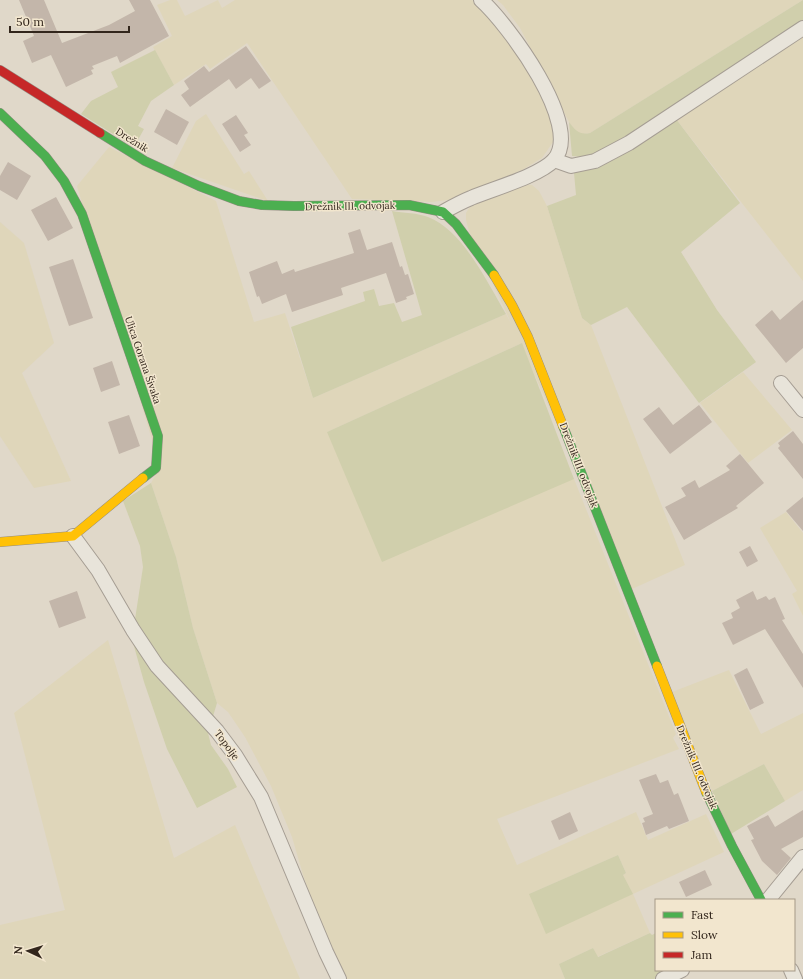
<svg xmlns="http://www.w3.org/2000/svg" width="803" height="979" font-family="Lora,serif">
<rect width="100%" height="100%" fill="#e0d8c9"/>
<!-- farmland -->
<g fill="#dfd6ba" fill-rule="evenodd">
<polygon points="170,0 177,0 185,16 218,0 222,8 235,0 472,0 489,15 532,75 551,115 554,128 553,142 542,158 522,170 455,199 432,202 352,199 247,43 210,69 206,64 174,85 153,47 172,36 157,5"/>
<polygon points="497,0 803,0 590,133 583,134 576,132 569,122 520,28 503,5"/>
<polygon points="803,34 803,281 676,119"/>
<polygon points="206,114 244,174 249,171 268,201 172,168 196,121"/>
<path d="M109,147L216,201L254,322L285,313L313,398L506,314L522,343L327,432L574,479L676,734L673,738L679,749L497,819L517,865L636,812L648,840L706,814L724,852L633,894L650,933L597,957L593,948L559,964L565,979H344L329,949L304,878L292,837L271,786L245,737L228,712L217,703L193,628L176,557L151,483L160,467L77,186ZM618,855L626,873L623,875L529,894Z"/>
<polygon points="524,184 532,185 539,191 547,206 582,318 591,325 685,565 632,589 469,231 466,220 466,213 469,208 479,202"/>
<polygon points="0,222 24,243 54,343 22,373 71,481 34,488 0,436"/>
<polygon points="743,372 792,430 748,463 700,403"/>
<polygon points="786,512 803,533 803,616 792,594 797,591 760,528"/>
<polygon points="108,640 174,858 235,825 300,979 0,979 0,925 65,910 14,713"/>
<polygon points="729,670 761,734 803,713 803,790 785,801 764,764 712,791 672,692"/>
</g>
<!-- green -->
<g fill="#d0cfac">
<path d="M803,0V21L623,138L591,155L583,157L572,156L569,122C576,131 579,135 590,133Z"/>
<polygon points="155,50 174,85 151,101 138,126 144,129 134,147 81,114 91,101 118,87 111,72"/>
<polygon points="676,119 740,203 681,252 717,310 756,362 699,403 627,307 591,325 582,318 547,206 576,195 574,173"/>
<path d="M392,211C403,213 418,213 428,217C463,230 488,284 506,314L313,398L291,327L365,301L363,292L374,289L379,306L394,303L402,322L422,315Z"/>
<polygon points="522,343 574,479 382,562 327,432"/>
<polygon points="151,483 176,557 193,628 217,703 208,733 211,745 228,769 237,787 197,808 167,749 144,682 132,639 143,567 140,546 123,501"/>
<polygon points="764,764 785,801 731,834 712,791"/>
<polygon points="618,855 626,873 623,875 633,894 546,934 529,894"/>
<polygon points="650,933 652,935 656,933 656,970 672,970 654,979 565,979 559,964 593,948 598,957"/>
</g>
<!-- building -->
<g fill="#c3b6aa">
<polygon points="19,0 44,0 62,43 109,25 135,11 129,0 150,0 169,36 120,63 117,56 92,66 94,69 91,70 93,74 66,87 51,55 32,63 23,41 34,36"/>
<polygon points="246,46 271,81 259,89 251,78 236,89 229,79 190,107 181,95 189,89 184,81 204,66 209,72"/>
<polygon points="166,109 189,122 177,145 154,132"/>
<polygon points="236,115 248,133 244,135 251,145 240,152 222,124"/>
<polygon points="8,162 31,176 17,200 0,190 0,176"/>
<polygon points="56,197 73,228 48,241 31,210"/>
<polygon points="360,229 367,250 392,242 400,267 402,266 405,275 408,274 414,294 406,297 407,299 396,303 386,273 341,288 343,295 292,312 286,294 262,304 259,296 257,297 249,272 277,261 282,274 294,269 295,272 354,253 348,233"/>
<polygon points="73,259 93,318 69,326 49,267"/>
<polygon points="803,300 803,348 786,363 755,325 772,310 780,320"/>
<polygon points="112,361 120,385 101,392 93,368"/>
<polygon points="699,405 712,422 670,454 643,419 659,407 673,425"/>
<polygon points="129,415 140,446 119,454 108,422"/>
<polygon points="793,431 803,444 803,479 778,448 780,446 778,443"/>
<polygon points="740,454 764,483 736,506 738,508 684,540 665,507 686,496 681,488 695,480 699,488 730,470 726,466"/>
<polygon points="803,497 803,531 786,511"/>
<polygon points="750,546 758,561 747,567 739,552"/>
<polygon points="77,591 86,618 59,628 49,601"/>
<polygon points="753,591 757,600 766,596 769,600 775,597 785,619 782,620 803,654 803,688 765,629 733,645 722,623 733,618 731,613 740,608 736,600"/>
<polygon points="747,668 764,703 750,710 734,675"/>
<polygon points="656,774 660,783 668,780 674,795 678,793 689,821 669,829 667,826 646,835 642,823 645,822 643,818 653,814 639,780"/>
<polygon points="803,810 803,837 781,849 791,858 777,875 762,861 751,840 754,839 747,826 768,815 775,827"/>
<polygon points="570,812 578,831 559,840 551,821"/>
<polygon points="705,870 712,885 686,897 679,882"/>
</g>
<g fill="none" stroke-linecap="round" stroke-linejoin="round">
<!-- street casing -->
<g stroke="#a59d93" stroke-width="16">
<g id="street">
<polyline points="554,160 571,166 595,161 629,143 803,28"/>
<path d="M443,212C452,207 461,202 471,198C492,189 539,176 554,160C584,126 507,23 481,0"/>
<polyline points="781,383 803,410"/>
<polyline points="73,536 98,570 133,630 157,666 217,731 235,755 261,797 326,952 339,979"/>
<polyline points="768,900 803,857"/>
<polyline points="791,970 795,979"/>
<polyline points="663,979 682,970"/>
</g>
</g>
<!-- fast casing -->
<g stroke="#948d83" stroke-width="10">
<g id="fast">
<polyline points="0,113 45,156 64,181 82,214 158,436 156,468 143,478"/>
<polyline points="100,133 145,161 199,186 239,201 262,205 294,206 409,205 443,212 456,224 494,275"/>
<polyline points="563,426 657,666"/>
<polyline points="706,792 732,846 761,900"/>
</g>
</g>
<!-- slow casing -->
<g stroke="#948d83" stroke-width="10">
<g id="slow">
<polyline points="494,275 512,305 528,337 563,426"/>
<polyline points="0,542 73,536 143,478"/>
<polyline points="657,666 706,792"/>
</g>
</g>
<!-- jam casing -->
<g stroke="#948d83" stroke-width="10">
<polyline id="jam" points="0,70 100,133"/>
</g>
<!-- street -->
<use href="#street" stroke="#e8e4da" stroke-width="14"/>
<!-- fast -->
<use href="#fast" stroke="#4caf50" stroke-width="9"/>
<!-- slow -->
<use href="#slow" stroke="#ffc107" stroke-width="9"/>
<!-- jam -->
<use href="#jam" stroke="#c62828" stroke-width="9"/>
</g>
<g text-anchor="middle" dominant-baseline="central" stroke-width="3" stroke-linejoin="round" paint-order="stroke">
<!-- street labels -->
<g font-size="10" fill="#32261c" stroke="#f2e6ce">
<text transform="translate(132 140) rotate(32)">Drežnik</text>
<text transform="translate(350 206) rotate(-1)">Drežnik III. odvojak</text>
<text transform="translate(143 360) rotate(71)">Ulica Gorana Šivaka</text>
<text transform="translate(579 465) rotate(69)">Drežnik III. odvojak</text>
<text transform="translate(227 745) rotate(54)">Topolje</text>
<text transform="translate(697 767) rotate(67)">Drežnik III. odvojak</text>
</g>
</g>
<!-- legend -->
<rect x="655" y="899" width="140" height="72" fill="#f2e6ce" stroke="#a59987"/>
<rect x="663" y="912" width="20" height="6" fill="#4caf50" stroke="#a59987"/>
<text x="691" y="919" font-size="12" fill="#32261c">Fast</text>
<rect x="663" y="932" width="20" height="6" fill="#ffc107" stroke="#a59987"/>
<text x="691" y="939" font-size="12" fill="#32261c">Slow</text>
<rect x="663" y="952" width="20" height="6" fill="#c62828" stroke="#a59987"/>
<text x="691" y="959" font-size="12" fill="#32261c">Jam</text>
<!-- north arrow -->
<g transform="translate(28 951) rotate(274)" stroke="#f2e6ce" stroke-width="3" paint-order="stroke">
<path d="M0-3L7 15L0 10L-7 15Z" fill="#32261c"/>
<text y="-6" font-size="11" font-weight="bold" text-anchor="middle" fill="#32261c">N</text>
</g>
<!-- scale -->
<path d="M10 26v6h119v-6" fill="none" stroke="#32261c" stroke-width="2"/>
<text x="16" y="26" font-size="12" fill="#32261c" stroke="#f2e6ce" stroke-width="3" paint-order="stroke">50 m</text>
</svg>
